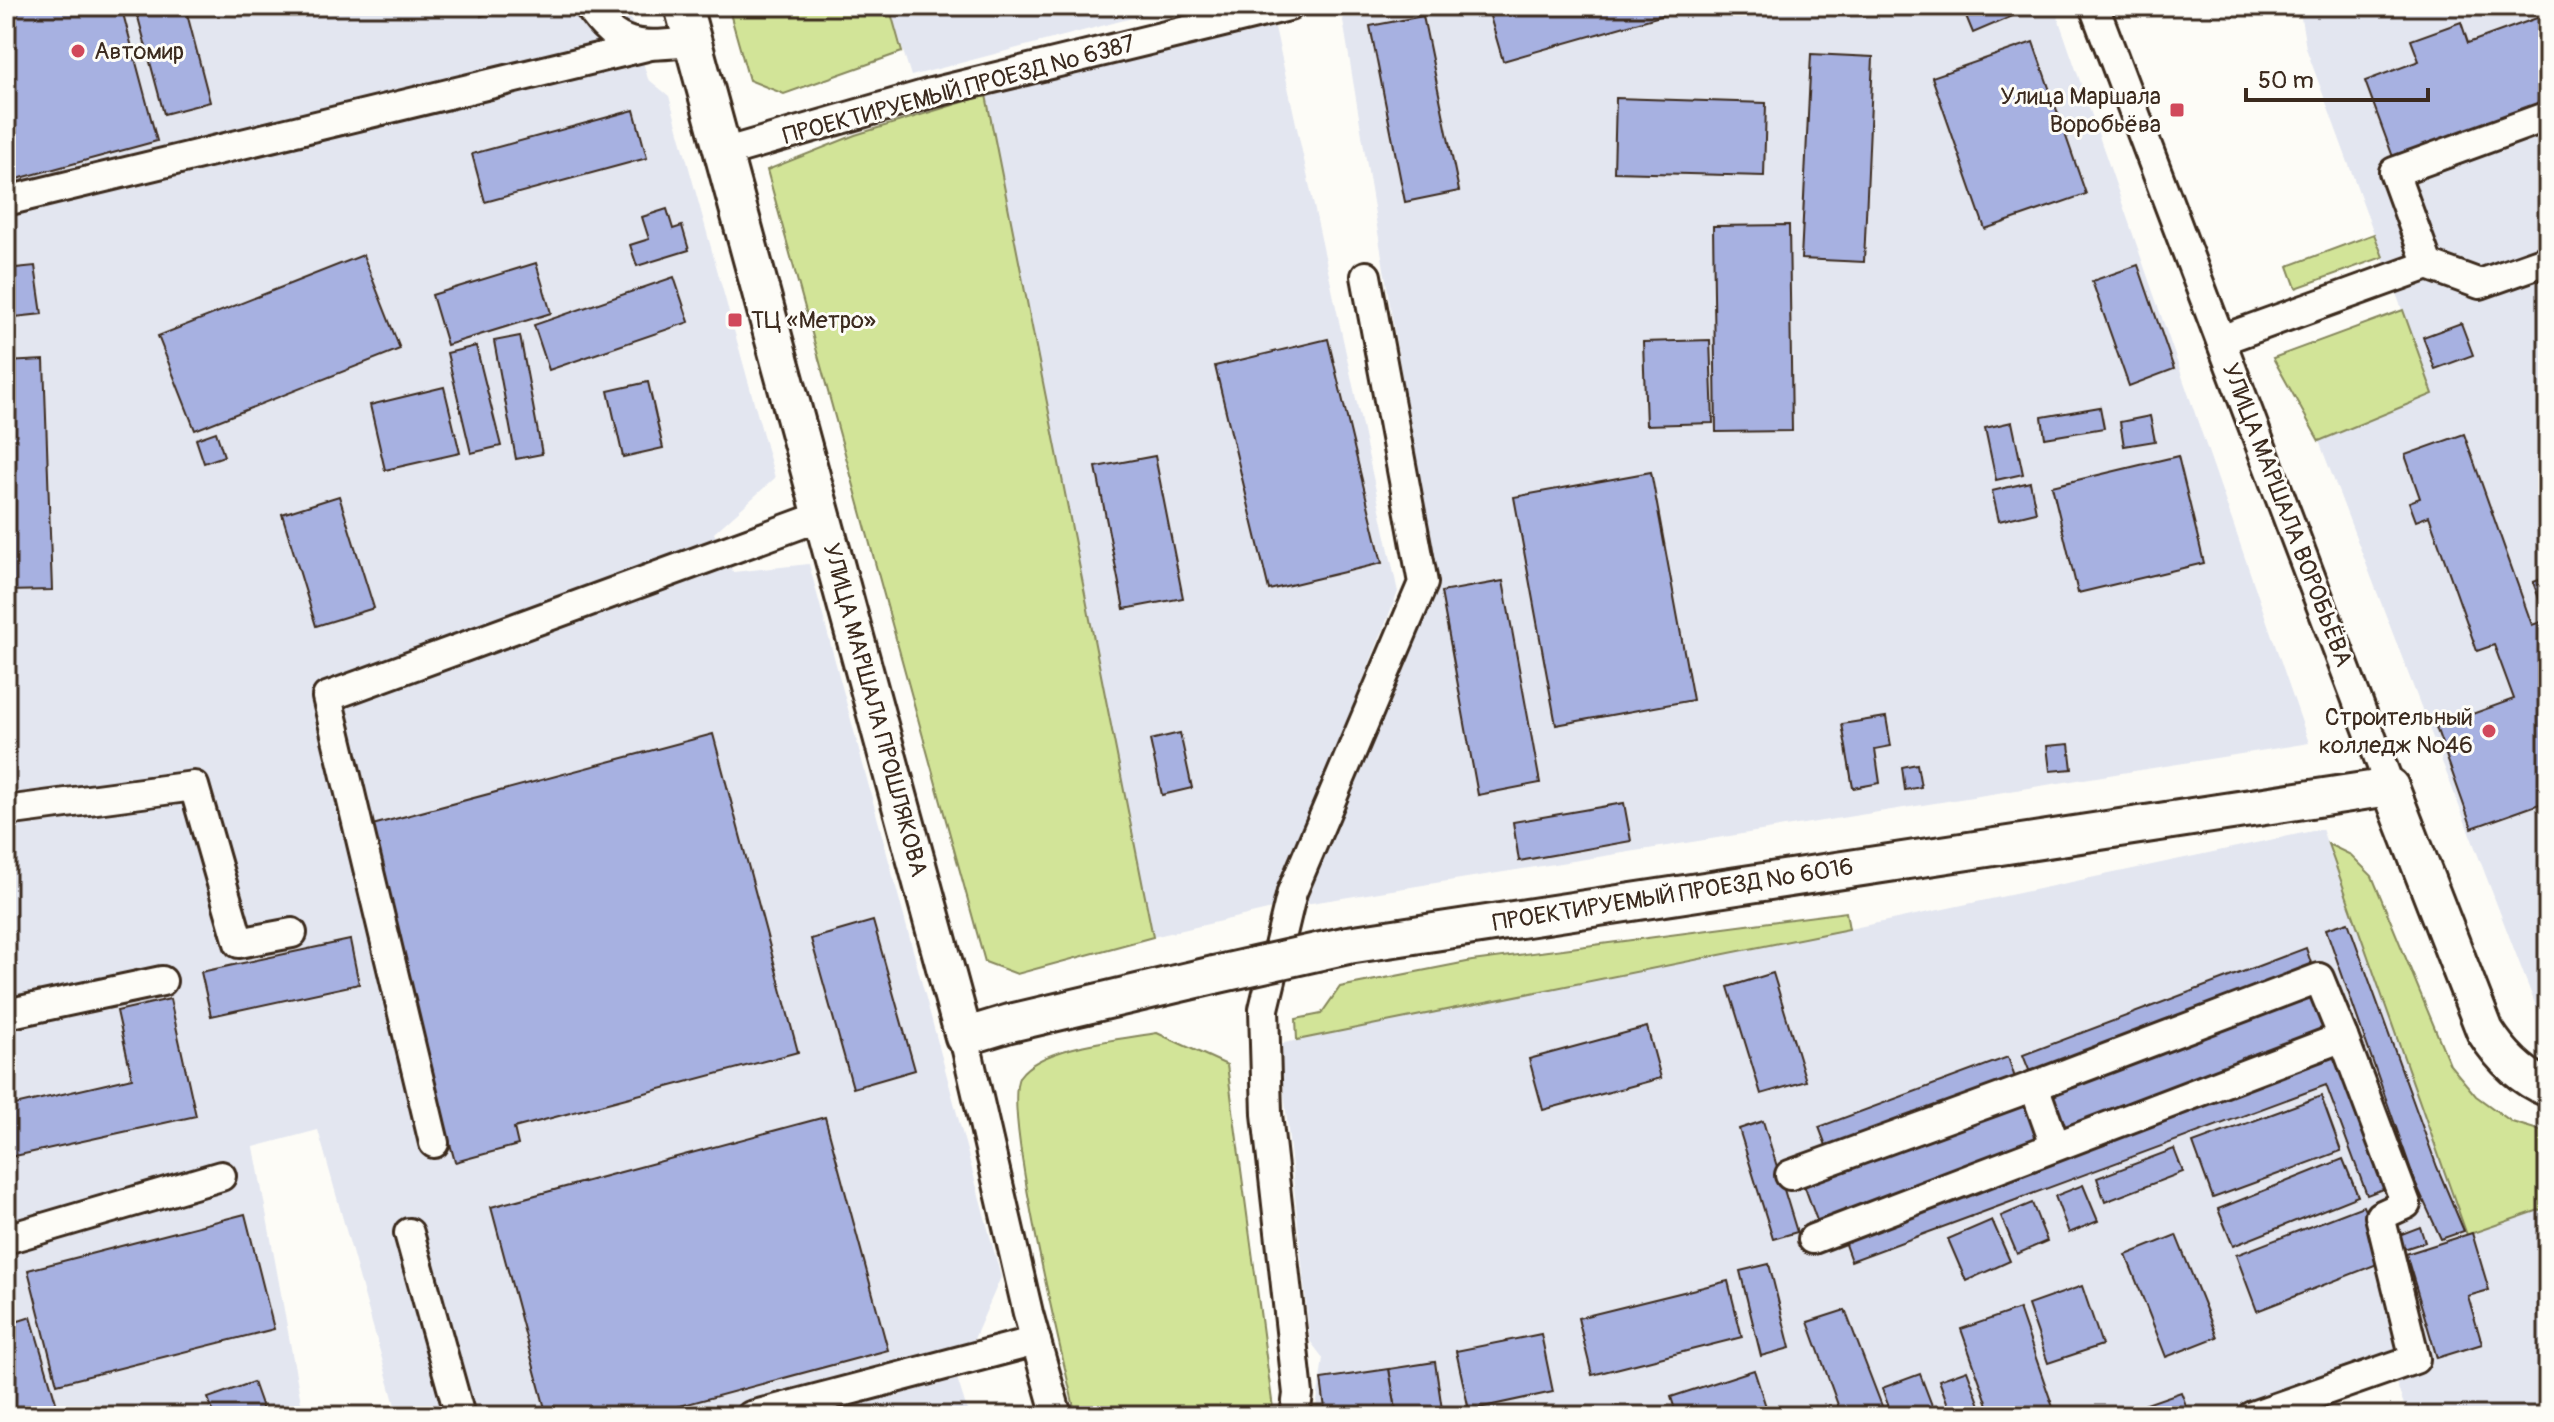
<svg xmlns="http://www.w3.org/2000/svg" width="2554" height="1422" font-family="Pangolin,sans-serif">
<rect width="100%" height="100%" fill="#fdfcf7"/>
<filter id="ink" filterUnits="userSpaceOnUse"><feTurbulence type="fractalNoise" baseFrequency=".0125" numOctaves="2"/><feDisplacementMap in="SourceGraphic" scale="16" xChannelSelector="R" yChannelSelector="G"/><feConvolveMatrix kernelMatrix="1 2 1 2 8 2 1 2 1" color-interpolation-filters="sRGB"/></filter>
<g filter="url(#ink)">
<!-- built -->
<g fill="#e3e6f0">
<polygon points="6,6 627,6 648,79 669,96 775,478 714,533 733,572 809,564 1001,1277 957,1378 969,1416 398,1416 318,1130 254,1147 301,1402 328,1416 6,1416"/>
<polygon points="889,6 1178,6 911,76"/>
<polygon points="1368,6 2054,6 2309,743 1305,904 1437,590 1342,14"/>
<polygon points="2299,6 2548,6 2548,1027 2542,1022 2319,441 2433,394 2306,48"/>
<polygon points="1275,27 1398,592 1272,909 1153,937 986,96"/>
<polygon points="2322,829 2467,1234 2548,1207 2548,1416 2408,1416 2387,1357 2205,1416 1315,1416 1323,1358 1310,1341 1279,1044 1849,929"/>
</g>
<!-- green -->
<g fill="#d2e498" stroke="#86875b" stroke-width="2">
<polygon points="728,6 889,6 902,52 784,94 749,80"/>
<polygon points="986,95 1153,937 1017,974 985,962 767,170 855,135"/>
<polygon points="2374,234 2383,257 2296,288 2288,266"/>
<polygon points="2403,310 2433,394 2319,441 2273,358"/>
<polygon points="2328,844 2351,855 2372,876 2450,1065 2476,1096 2512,1122 2548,1133 2548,1207 2467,1235"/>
<polygon points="1846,912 1849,929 1297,1040 1296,1019 1321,1014 1340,987 1472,961"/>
<path d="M1157,1033L1227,1065L1274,1416H1241L1240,1413L1222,1416H1076C1065,1367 1000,1105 1020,1076C1041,1046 1123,1039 1157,1033Z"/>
</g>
<!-- building -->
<g fill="#a7b1e1" stroke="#3b2a1e" stroke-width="2">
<polygon points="6,6 121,6 157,141 6,182"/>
<polygon points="135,6 185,6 210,102 164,114"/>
<polygon points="479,6 518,6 481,16"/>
<polygon points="1487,6 1695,6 1503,61"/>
<polygon points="1975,6 2026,6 2027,10 1973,33 1964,11"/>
<polygon points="2548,14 2548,101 2393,157 2365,81 2419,61 2411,40 2461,22 2468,43"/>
<polygon points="1423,16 1459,191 1405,202 1370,26"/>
<polygon points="2033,42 2086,194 1985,229 1932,77"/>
<polygon points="1811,54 1873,57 1864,262 1801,259"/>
<polygon points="1616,98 1766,103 1764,176 1614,172"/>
<polygon points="634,110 647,158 485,202 472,154"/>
<polygon points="667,209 673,229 682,226 689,250 637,266 630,245 649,239 642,217"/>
<polygon points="1789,225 1792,431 1716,432 1713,226"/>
<polygon points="363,255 400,349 195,430 158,336"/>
<polygon points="536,263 551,313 447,345 432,295"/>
<polygon points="2138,265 2174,369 2129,386 2092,281"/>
<polygon points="35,266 42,314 6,318 6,269"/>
<polygon points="674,277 689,322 549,370 534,325"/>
<polygon points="2461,323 2473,355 2435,369 2423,337"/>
<polygon points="520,336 542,454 516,459 494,341"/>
<polygon points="1328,339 1382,563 1269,590 1215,366"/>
<polygon points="1710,340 1713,423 1646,425 1643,342"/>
<polygon points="476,346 501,446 471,453 447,353"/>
<polygon points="44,360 52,590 6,591 6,362"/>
<polygon points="648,382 663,448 623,457 608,391"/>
<polygon points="444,387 460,453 385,470 370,405"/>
<polygon points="2100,407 2104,428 2045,438 2042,417"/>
<polygon points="2150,416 2155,441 2124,446 2120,422"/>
<polygon points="2012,422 2023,474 1996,480 1985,428"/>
<polygon points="216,432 224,456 204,463 196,439"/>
<polygon points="2464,434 2532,625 2547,620 2533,582 2548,577 2548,801 2472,828 2436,727 2514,699 2494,645 2477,651 2429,516 2416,521 2409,502 2420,498 2405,455"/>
<polygon points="1155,456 1183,598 1124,609 1096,467"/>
<polygon points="2178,456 2204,563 2078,593 2052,486"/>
<polygon points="1651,472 1693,700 1556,725 1514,497"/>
<polygon points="2030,482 2036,512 1999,521 1992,491"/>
<polygon points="339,496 374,608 316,626 282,514"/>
<polygon points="1503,581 1540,783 1478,795 1441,592"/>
<polygon points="1886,717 1891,746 1875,749 1880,783 1853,788 1842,724"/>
<polygon points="1180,733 1192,788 1162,795 1150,740"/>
<polygon points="713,734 798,1052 514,1128 518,1145 455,1162 365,827"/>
<polygon points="2069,744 2072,769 2050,771 2047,746"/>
<polygon points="1917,764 1921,787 1905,790 1902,767"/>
<polygon points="1624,803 1631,841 1519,861 1513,822"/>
<polygon points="873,921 915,1070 853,1088 811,939"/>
<polygon points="2348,922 2437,1167 2464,1231 2441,1239 2416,1184 2326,929"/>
<polygon points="350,940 359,984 211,1016 201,972"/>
<polygon points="2306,948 2313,969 2031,1075 2023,1055"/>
<polygon points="1773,973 1806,1081 1761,1094 1728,987"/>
<polygon points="2311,991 2328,1034 2061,1136 2045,1093"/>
<polygon points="170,999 196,1116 6,1158 6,1107 132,1078 117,1011"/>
<polygon points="1647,1027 1661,1078 1543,1110 1529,1059"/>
<polygon points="2341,1051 2391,1186 2367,1195 2326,1085 1851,1261 1842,1236"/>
<polygon points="2008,1057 2015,1078 1827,1148 1819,1127"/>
<polygon points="2321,1096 2341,1151 2213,1198 2193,1143"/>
<polygon points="2024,1099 2041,1142 1819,1226 1803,1182"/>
<polygon points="825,1117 888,1350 643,1416 547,1416 491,1207"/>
<polygon points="1763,1121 1797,1232 1773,1239 1739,1129"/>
<polygon points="2174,1149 2183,1172 2105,1202 2097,1178"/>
<polygon points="2343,1159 2358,1196 2233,1246 2218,1209"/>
<polygon points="2083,1185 2098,1221 2069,1233 2055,1196"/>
<polygon points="2032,1203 2047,1241 2017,1254 2001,1216"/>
<polygon points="2363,1206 2385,1261 2257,1311 2236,1255"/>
<polygon points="245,1214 274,1329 57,1384 28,1270"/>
<polygon points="1992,1220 2010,1261 1966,1281 1948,1239"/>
<polygon points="2420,1227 2425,1242 2404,1249 2399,1235"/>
<polygon points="2472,1233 2489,1290 2468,1296 2482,1344 2437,1358 2406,1254"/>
<polygon points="2176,1235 2217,1337 2166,1357 2126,1255"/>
<polygon points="1769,1264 1790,1348 1761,1356 1740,1271"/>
<polygon points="1728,1281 1742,1337 1592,1375 1578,1318"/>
<polygon points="2082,1286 2102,1345 2048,1363 2028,1305"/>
<polygon points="2019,1309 2056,1416 1992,1416 1961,1329"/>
<polygon points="1845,1310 1885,1414 1880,1416 1842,1416 1808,1322"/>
<polygon points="31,1317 60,1416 6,1416 6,1325"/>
<polygon points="1541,1334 1553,1392 1469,1410 1456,1351"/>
<polygon points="1435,1362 1443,1416 1397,1416 1389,1369"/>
<polygon points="1389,1369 1397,1416 1326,1416 1321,1379"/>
<polygon points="1754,1370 1769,1416 1677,1416 1671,1397"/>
<polygon points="1967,1370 1984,1416 1952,1416 1939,1380"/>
<polygon points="1920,1374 1936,1416 1892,1416 1882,1388"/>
<polygon points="253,1382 265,1416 215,1416 208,1398"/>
<polygon points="2181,1392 2190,1416 2131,1416 2129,1410"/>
</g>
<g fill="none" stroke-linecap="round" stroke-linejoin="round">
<!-- minor casing -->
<g stroke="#3b2a1e" stroke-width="34">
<g id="minor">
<path d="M589,6C618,52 644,46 693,42"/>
<polyline points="2094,6 2390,787"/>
<polyline points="723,153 931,93 1289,6"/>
<polyline points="6,201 647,46"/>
<polyline points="2428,265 2394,172 2548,116"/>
<polyline points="2221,340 2428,265 2480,284 2548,260"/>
<polyline points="6,811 194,786 239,943 292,933"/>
<polyline points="6,1014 162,981"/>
<polyline points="964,1037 1028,1313 1057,1416"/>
<polyline points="2034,1086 2319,978 2343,1037"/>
<polyline points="434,1143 327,697 822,516"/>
<polyline points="1790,1175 2034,1086 2055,1145"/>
<polyline points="409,1233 460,1416"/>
<polyline points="6,1239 221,1176"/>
<polyline points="1813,1239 2343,1037 2406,1204 2380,1216 2415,1359 2252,1416"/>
<polyline points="751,1416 1036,1341"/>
<polyline points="1295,1416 1298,1394 1267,1114 1264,1009 1292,892 1423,583 1366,276"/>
</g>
</g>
<!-- major casing -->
<g stroke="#3b2a1e" stroke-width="42">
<g id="major">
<polyline points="683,6 964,1037 1010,1023 1214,975"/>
<path d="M1348,945L2390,787L2485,1031C2501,1056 2520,1077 2548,1088"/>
</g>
</g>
<!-- minor -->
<use href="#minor" stroke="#fdfcf7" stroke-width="28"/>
<!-- major -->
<use href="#major" stroke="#fdfcf7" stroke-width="36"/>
<!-- major-bridge casing -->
<g stroke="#3b2a1e" stroke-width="42" stroke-linecap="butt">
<polyline id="major-bridge" points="1214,975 1348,945"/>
</g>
<!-- major-bridge -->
<use href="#major-bridge" stroke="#fdfcf7" stroke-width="36"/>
</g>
</g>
<!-- markers -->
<g fill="#d1495b" stroke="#fdfcf7" stroke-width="3">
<circle cx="78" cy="51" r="8"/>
<rect x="2169" y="102" width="16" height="16" rx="4"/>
<rect x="727" y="312" width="16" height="16" rx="4"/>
<circle cx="2489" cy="731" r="8"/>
</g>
<g text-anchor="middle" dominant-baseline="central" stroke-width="6" stroke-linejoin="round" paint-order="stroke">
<!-- poi labels -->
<g font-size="24" fill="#3b2a1e" stroke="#fdfcf7" text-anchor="start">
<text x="94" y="51">Автомир</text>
<text x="2161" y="96" text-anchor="end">Улица Маршала<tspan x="2161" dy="28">Воробьёва</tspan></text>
<text x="751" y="320">ТЦ «Метро»</text>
<text x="2473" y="717" text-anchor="end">Строительный<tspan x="2473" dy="28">колледж №46</tspan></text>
</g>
<!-- street labels -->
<g font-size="24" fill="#3b2a1e" stroke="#fdfcf7">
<text transform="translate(959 90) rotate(-15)">ПРОЕКТИРУЕМЫЙ ПРОЕЗД № 6387</text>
<text transform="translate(2287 515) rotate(69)">УЛИЦА МАРШАЛА ВОРОБЬЁВА</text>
<text transform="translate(875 710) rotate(75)">УЛИЦА МАРШАЛА ПРОШЛЯКОВА</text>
<text transform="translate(1673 895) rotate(-9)">ПРОЕКТИРУЕМЫЙ ПРОЕЗД № 6016</text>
</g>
</g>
<!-- margin -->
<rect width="2554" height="1422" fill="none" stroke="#fdfcf7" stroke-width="32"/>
<rect x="16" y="16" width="2522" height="1390" fill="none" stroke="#3b2a1e" stroke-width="3" filter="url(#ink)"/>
<!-- scale -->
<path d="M2246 88v12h182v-12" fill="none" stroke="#3b2a1e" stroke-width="4"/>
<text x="2258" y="88" font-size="24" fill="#3b2a1e" stroke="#fdfcf7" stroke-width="6" paint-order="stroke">50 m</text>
</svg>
